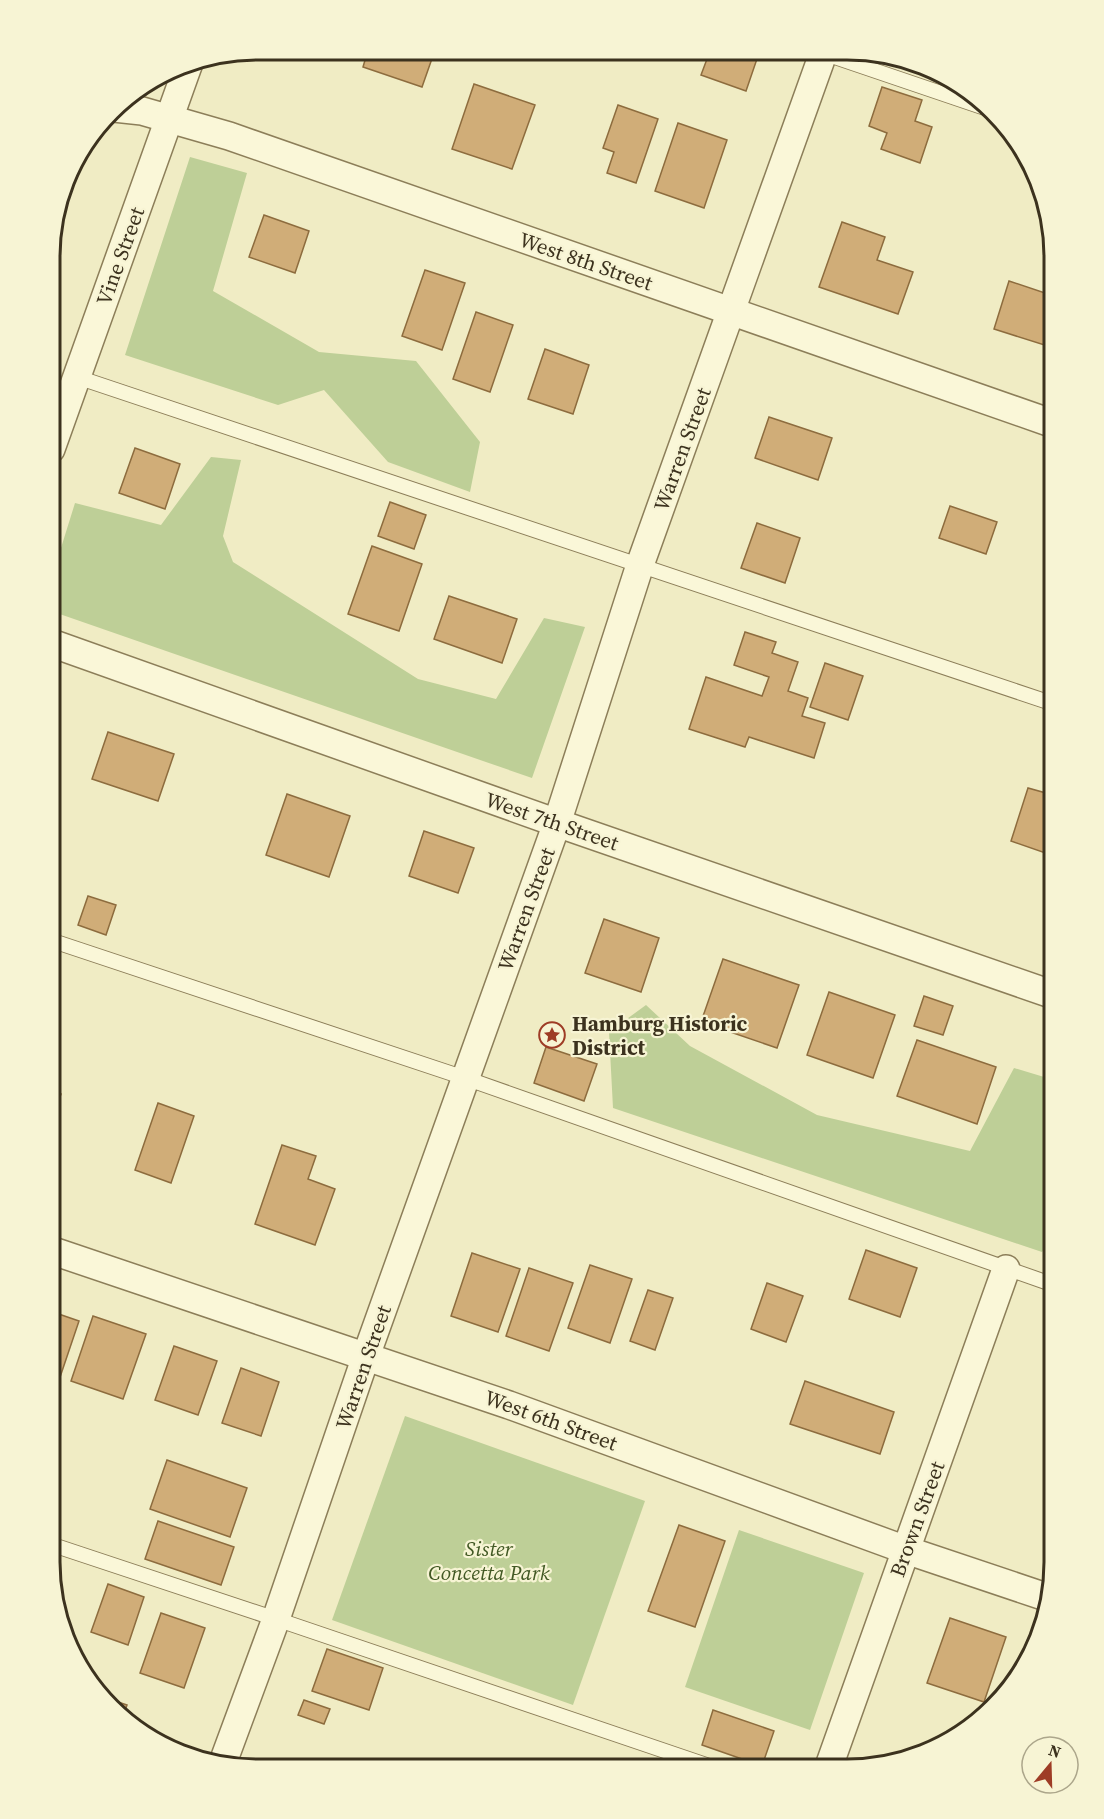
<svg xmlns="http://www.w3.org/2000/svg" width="1104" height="1819" font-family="'Source Serif 4',serif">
<rect width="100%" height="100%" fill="#f0ecc4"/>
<!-- green -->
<g fill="#becf97">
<polygon points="190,157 247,173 213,291 319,352 416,361 480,442 470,492 388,462 324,390 278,405 125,355"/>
<polygon points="211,457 241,460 223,536 233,562 418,679 496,699 544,618 585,627 532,778 51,611 51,580 75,503 161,525"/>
<polygon points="646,1005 690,1046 817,1115 970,1151 1014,1068 1054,1080 1054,1236 1042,1252 613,1108 609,1032"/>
<polygon points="405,1416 645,1501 573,1705 332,1620"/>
<polygon points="739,1530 864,1573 810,1730 685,1687"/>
</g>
<!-- building -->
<g fill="#d0ad78" stroke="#8d6c3e" stroke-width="1.5">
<polygon points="368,50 435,50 422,87 363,67"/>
<polygon points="710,51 754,51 759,53 746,91 701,75"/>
<polygon points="474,84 535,105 512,169 452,149"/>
<polygon points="882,87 922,100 915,121 932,127 920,163 881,149 887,133 869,126"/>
<polygon points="618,105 658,119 636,183 607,173 614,152 603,148"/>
<polygon points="678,123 727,140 704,208 655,191"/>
<polygon points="264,215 309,231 295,273 249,257"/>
<polygon points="842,222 885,237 877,260 913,272 898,314 819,287"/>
<polygon points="425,270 465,283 442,350 402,336"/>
<polygon points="1009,281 1054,296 1054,348 994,329"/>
<polygon points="476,312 513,325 490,392 453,379"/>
<polygon points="545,349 589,365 573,414 528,399"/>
<polygon points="769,417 832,438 818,480 755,458"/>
<polygon points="135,448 180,464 165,509 119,493"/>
<polygon points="390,502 426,515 414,549 378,536"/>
<polygon points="950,506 997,522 986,554 939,538"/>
<polygon points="757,523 800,538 785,583 741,568"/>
<polygon points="372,546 422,564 399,631 348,614"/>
<polygon points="449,596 517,619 502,663 434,639"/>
<polygon points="745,632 776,642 772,653 798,662 788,691 808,698 802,716 825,723 814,758 749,737 745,747 689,729 706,677 762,696 769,677 734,665"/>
<polygon points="825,663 863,676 848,720 810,707"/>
<polygon points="108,732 174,754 158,801 92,779"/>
<polygon points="1053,772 1054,772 1054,856 1011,841 1028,788 1046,793"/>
<polygon points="287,794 350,816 329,877 266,855"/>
<polygon points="424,831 474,848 458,893 409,876"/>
<polygon points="88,896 116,905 106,935 78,925"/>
<polygon points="604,919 659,938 641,992 585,973"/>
<polygon points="723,959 799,985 777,1048 701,1022"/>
<polygon points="829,992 895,1015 873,1078 807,1055"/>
<polygon points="924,996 953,1006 943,1035 914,1026"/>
<polygon points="917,1040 996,1067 977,1124 897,1096"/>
<polygon points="546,1047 597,1064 584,1101 534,1083"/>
<polygon points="50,1091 61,1094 50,1125"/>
<polygon points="158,1103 194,1116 171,1183 135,1170"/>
<polygon points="282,1145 316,1156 308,1179 335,1189 315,1245 255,1224"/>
<polygon points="866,1250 917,1268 900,1317 849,1299"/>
<polygon points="472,1253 520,1269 498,1332 451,1316"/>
<polygon points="590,1265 632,1279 610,1343 568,1328"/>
<polygon points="529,1268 573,1283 549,1351 506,1336"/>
<polygon points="767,1283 803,1296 786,1342 751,1329"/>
<polygon points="648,1290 673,1298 655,1350 630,1341"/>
<polygon points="50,1311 79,1321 56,1389 50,1387"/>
<polygon points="93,1316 146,1334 123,1399 71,1381"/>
<polygon points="174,1346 217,1361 198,1415 155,1400"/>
<polygon points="241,1368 279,1382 261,1436 222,1423"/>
<polygon points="805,1381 894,1412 880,1454 790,1424"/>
<polygon points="167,1460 247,1488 230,1537 150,1509"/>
<polygon points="158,1521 234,1547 221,1585 145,1559"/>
<polygon points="679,1525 725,1541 695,1627 648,1611"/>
<polygon points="108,1584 144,1597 128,1645 91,1632"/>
<polygon points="161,1613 205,1628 184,1688 140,1673"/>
<polygon points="950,1618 1006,1637 984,1702 927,1683"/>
<polygon points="327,1649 383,1668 369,1710 312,1691"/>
<polygon points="109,1699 127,1705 123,1716"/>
<polygon points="304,1700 330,1709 324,1724 298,1715"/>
<polygon points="713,1710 774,1731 762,1766 702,1745"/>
</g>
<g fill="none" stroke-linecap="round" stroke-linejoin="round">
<!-- service casing -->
<g stroke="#8c7e59" stroke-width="16">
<g id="service">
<polyline points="820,52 985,108"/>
<polyline points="77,377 1054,704"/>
<polyline points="50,940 465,1078 1054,1285"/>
<polyline points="50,1544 276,1619 718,1769"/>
</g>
</g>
<!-- minor casing -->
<g stroke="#8c7e59" stroke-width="30">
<g id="minor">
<polyline points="114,108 142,111 229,136 1054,424"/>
<polyline points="51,449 189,63"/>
<polyline points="51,643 557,823 1054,995"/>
<polyline points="50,1250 509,1405 906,1550 1049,1598"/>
<polyline points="222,1765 276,1619 366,1356 557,823 640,565 824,51"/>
<polyline points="828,1769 1006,1269"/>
</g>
</g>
<!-- service -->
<use href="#service" stroke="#faf7d8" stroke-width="14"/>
<!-- minor -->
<use href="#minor" stroke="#faf7d8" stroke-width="27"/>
</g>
<!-- icons -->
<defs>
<g id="sight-ring" transform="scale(1.35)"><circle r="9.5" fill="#f7f4d4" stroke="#9e3c26" stroke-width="1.5"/><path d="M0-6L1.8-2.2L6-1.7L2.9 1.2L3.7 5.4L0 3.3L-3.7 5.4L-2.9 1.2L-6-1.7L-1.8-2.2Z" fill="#9e3c26"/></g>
</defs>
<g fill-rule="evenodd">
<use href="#sight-ring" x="552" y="1035"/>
</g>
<g text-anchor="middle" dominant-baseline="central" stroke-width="4.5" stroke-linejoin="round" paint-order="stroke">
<!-- street labels -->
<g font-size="21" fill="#3c321e" stroke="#f7f4d4">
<text transform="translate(120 256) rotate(-70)">Vine Street</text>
<text transform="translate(586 261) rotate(19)">West 8th Street</text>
<text transform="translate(682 449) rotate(-70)">Warren Street</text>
<text transform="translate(552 821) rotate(19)">West 7th Street</text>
<text transform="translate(526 909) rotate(-70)">Warren Street</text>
<text transform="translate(363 1367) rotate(-71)">Warren Street</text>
<text transform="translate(551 1420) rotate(20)">West 6th Street</text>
<text transform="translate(917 1519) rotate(-70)">Brown Street</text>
</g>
<!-- poi labels -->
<g font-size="21" font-weight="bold" fill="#3c321e" stroke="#f7f4d4" text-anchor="start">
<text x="572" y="1023">Hamburg Historic<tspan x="572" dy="24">District</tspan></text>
</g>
<!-- park labels -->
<g font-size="21" font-style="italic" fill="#425924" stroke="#f7f4d4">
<text x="489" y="1548">Sister<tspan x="489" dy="24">Concetta Park</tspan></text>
</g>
</g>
<!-- crop -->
<path d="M0 0H1104V1819H0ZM257 60H847A197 197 0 0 1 1044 257V1562A197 197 0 0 1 847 1759H257A197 197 0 0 1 60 1562V257A197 197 0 0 1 257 60Z" fill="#f7f4d4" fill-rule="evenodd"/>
<path fill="none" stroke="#3c321e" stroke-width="3" d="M257 60H847A197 197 0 0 1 1044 257V1562A197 197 0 0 1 847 1759H257A197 197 0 0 1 60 1562V257A197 197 0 0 1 257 60Z"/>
<!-- north arrow -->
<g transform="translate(1050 1765) rotate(19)"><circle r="28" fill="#f7f4d4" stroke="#aca68b" stroke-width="1.5"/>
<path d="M0-4.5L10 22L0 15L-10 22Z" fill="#9e3c26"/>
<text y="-9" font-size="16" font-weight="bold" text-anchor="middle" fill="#3c321e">N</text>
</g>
</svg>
